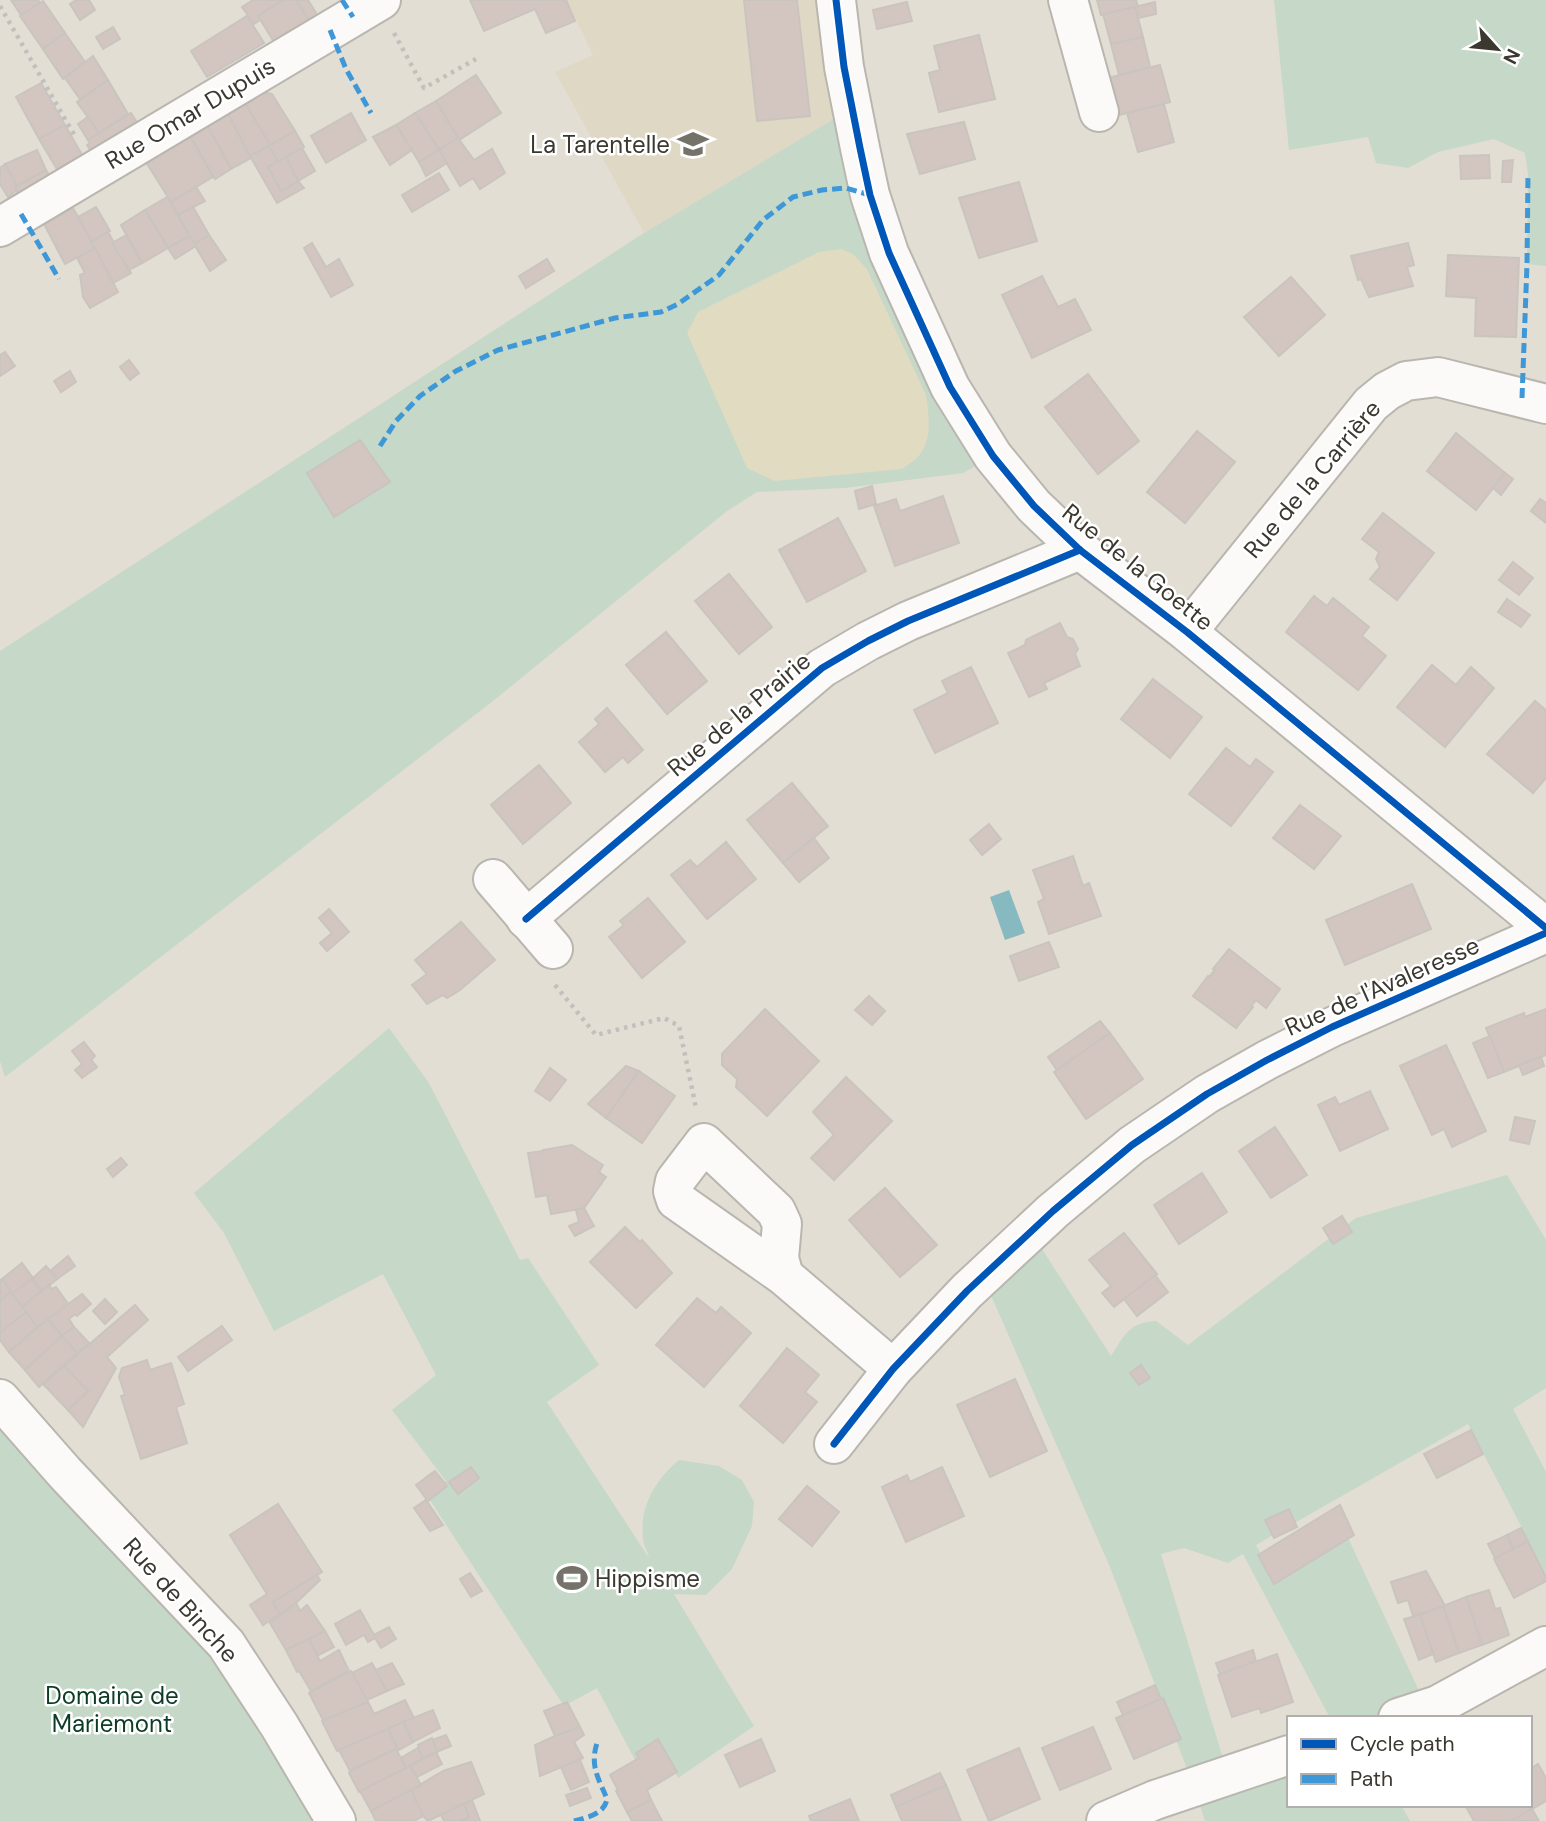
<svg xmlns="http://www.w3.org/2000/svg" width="1546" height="1821" font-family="'DM Sans',sans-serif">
<rect width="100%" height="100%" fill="#e2ded4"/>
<!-- built -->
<polygon fill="#dfd8c5" points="566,0 836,0 852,108 644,233 555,72 593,55"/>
<!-- green -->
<g fill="#c6d8c8">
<polygon points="1274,0 1546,0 1546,266 1527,264 1528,174 1525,153 1494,139 1438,152 1408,168 1376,163 1368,137 1289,150"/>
<polygon points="852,108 860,148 993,456 963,473 845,488 757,492 727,511 493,701 5,1077 0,1061 0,651 644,233"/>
<path d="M389,1028L429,1083L520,1260L528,1258L599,1365L547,1402L649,1558C648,1552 643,1544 643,1538C639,1507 656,1479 679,1460L719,1466L742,1480L754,1502L752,1526L732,1569L706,1595L674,1594L754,1726L678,1778L662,1747L635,1760L597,1688L564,1706L428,1497L446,1481L392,1410L436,1375L383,1274L274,1331L224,1233L194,1193Z"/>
<path d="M1507,1175L1546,1240V1388L1513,1409L1546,1472V1574L1468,1424L1256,1545L1270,1570L1344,1529L1427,1708L1398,1718H1330L1243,1554L1228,1563L1184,1548L1161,1554L1228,1775L1289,1755V1805H1401L1410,1821H1205L1194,1787L1110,1567L983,1277L1031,1232L1111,1356C1124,1336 1129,1322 1156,1321L1188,1345L1356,1218Z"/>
<polygon points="0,1426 205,1647 314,1821 0,1821"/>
</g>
<!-- sand -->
<path fill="#e1dbc2" d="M841,249L853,254L867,269L926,395C929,416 933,441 917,458C913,462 907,465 902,469L775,481L747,468L687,333L698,312L819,252Z"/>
<!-- water -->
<polygon fill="#87b9c0" points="1009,890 1025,933 1005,940 990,897"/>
<!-- building -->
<g fill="#d3c6c0" stroke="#cac4bf" stroke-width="2">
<polygon points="11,0 38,0 40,3 21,15"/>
<polygon points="76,0 89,0 95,10 80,20 70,4"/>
<polygon points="253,0 283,0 258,16 260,20 254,24 242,7"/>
<polygon points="283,0 296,0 316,31 281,53 258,16"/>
<polygon points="296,0 308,0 324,26 316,31"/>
<polygon points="470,0 566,0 575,21 546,33 535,9 484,31"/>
<polygon points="744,0 797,0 810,116 757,121"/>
<polygon points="1097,0 1136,0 1138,6 1101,15"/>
<polygon points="43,1 65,33 43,49 20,16"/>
<polygon points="907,2 912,21 877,29 873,10"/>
<polygon points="1155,2 1156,14 1138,18 1135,7"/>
<polygon points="1135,7 1143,37 1111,44 1103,14"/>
<polygon points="247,16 264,43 207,77 191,51"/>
<polygon points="113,27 120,39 103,49 96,37"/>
<polygon points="65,33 85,62 63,79 43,49"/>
<polygon points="979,35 995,99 939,112 929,73 940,70 934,46"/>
<polygon points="1143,37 1150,67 1119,75 1111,44"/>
<polygon points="93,56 108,80 80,99 65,78"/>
<polygon points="1160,65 1170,102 1119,115 1108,78"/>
<polygon points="476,75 501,113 459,140 436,101"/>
<polygon points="108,80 128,114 99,133 77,102"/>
<polygon points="41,83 65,125 39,139 16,97"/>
<polygon points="264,92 272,94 295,131 270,145 245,103"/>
<polygon points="436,101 458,138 439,150 415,113"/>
<polygon points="245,103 270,145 250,156 228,114"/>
<polygon points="1164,104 1174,142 1138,152 1127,113"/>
<polygon points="131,113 144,134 98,162 87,145 90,143 88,140"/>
<polygon points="351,113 366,140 326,163 311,136"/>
<polygon points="415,113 439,150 419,162 396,125"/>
<polygon points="228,114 251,158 231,169 207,125"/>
<polygon points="88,117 99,133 88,140 78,124"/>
<polygon points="964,122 975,159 920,174 907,134"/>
<polygon points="65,125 89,167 64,181 39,139"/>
<polygon points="207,125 231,169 215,179 190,136"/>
<polygon points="396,125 412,150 390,165 373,137"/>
<polygon points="295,131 304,147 278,162 269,146"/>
<polygon points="190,136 213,177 171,202 146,162"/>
<polygon points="458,138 474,160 492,149 505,173 480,189 473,178 460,186 439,150"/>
<polygon points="269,146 278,162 268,167 281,191 298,181 304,188 277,203 250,156"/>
<polygon points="302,148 315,171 298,181 286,157"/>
<polygon points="37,150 46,170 17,186 5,164"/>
<polygon points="439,150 447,163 426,176 419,162"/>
<polygon points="1489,155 1490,178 1461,179 1460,156"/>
<polygon points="286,157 298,181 281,191 268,167"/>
<polygon points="1513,160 1511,182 1502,182 1503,161"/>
<polygon points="5,164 17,186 15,188 16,191 8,197 0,184 0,168"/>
<polygon points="46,170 56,185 24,203 15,188"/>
<polygon points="439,173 449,190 412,212 402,195"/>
<polygon points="1019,182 1037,241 979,258 959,198"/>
<polygon points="196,187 205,201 178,215 171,202"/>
<polygon points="167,197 190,236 168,248 145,210"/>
<polygon points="96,207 110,231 91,242 78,217"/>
<polygon points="193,207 209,235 194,244 178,215"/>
<polygon points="73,208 95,248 65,264 44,224"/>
<polygon points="145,210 168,248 142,263 121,225"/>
<polygon points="108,232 131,273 113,283 91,242"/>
<polygon points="126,235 142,263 129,270 112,243"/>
<polygon points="209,235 226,260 210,271 194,244"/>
<polygon points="190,236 196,246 175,259 168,248"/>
<polygon points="312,243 326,267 339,259 353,285 331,297 304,248"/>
<polygon points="1408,243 1414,265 1407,267 1413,286 1369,297 1361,279 1358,280 1351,256"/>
<polygon points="95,248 118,292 90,308 83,297 80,275 85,273 77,258"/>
<polygon points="1448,255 1519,258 1516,337 1475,336 1476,298 1446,296"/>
<polygon points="547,259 554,271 526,288 519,276"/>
<polygon points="1042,276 1058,307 1075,299 1091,330 1032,358 1002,295"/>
<polygon points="1291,277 1325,315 1279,356 1244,317"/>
<polygon points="5,352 15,366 0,376 0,355"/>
<polygon points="129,360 139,373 130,380 120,367"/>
<polygon points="70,371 76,382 61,392 54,381"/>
<polygon points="1088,374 1139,441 1098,474 1045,407"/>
<polygon points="1197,431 1235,462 1185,523 1147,492"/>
<polygon points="1456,433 1505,473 1476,510 1427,471"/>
<polygon points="360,440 390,482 334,517 307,473"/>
<polygon points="1505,473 1513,479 1501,495 1493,488"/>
<polygon points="872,486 876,504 859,509 855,491"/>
<polygon points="943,496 959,543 895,566 874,506 896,499 900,511"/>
<polygon points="1540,499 1546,503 1546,523 1531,511"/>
<polygon points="1383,513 1434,553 1397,600 1370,579 1380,567 1376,559 1379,552 1362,539"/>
<polygon points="838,518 866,571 807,602 779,550"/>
<polygon points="1513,562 1533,578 1519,595 1499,580"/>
<polygon points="729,574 772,627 739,654 695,601"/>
<polygon points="1314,596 1327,606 1333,598 1369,627 1362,636 1386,656 1358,690 1286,632"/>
<polygon points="1507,599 1530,615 1521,627 1498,612"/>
<polygon points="1060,623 1067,637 1073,639 1078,649 1075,654 1080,666 1044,683 1047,689 1029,697 1008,653 1025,645 1026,640"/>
<polygon points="666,632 707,681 667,714 626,665"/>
<polygon points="1432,665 1456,685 1471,667 1494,688 1445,747 1397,707"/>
<polygon points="971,667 998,723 935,753 914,710 948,693 942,681"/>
<polygon points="1153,679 1202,717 1170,758 1121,719"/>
<polygon points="1535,701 1546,710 1546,778 1533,793 1487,754"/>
<polygon points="607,708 643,750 628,763 623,757 605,772 579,742 599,724 595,719"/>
<polygon points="1226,748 1250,767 1256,759 1273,772 1231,826 1189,794"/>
<polygon points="539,765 571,803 523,844 491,805"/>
<polygon points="792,783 828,826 783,863 747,820"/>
<polygon points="1300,805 1341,836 1314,869 1273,838"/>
<polygon points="989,824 1001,839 982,855 970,840"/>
<polygon points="814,838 829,858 799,882 783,863"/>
<polygon points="726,842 756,879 707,919 671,875 690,860 697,867"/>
<polygon points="1073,856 1083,886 1089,883 1101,916 1049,934 1038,902 1044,899 1033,870"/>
<polygon points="1412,884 1431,929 1345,965 1326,920"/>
<polygon points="648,898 685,942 642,978 609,937 624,925 620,921"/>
<polygon points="329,909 349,932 327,951 320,943 332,933 319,918"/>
<polygon points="461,922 495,960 460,990 447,998 443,995 427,1004 412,985 427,974 415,960"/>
<polygon points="1049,942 1059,967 1019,981 1010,956"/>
<polygon points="1229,949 1280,989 1266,1008 1256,1000 1251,1006 1253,1007 1236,1028 1193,996 1208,976 1209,977 1215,970 1213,969"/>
<polygon points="869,996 885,1011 872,1025 855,1010"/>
<polygon points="765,1009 819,1061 767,1116 736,1087 737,1079 722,1065 722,1054"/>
<polygon points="1546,1009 1546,1055 1504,1072 1486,1028 1524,1013 1525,1017"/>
<polygon points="1100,1021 1110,1033 1057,1070 1048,1057"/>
<polygon points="1110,1033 1143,1079 1086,1119 1054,1072"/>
<polygon points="1490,1036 1504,1072 1488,1078 1473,1043"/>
<polygon points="84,1042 95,1056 91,1060 97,1067 82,1078 75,1070 82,1064 72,1051"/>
<polygon points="1446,1045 1486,1131 1452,1147 1444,1129 1432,1135 1400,1066"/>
<polygon points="1541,1057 1544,1066 1523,1075 1519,1065"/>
<polygon points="626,1066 639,1071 606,1118 588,1104"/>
<polygon points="550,1068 566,1080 550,1101 535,1091"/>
<polygon points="639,1071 675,1096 642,1143 606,1118"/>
<polygon points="846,1077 892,1121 834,1180 811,1158 834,1135 813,1112"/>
<polygon points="1370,1091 1388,1129 1340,1151 1318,1105 1335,1097 1339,1105"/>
<polygon points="1515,1117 1535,1121 1529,1144 1510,1140"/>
<polygon points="1275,1127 1307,1175 1271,1198 1239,1151"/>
<polygon points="572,1145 603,1165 599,1172 606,1177 584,1208 551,1214 547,1195 536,1197 528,1153 543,1151 543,1150"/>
<polygon points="121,1158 127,1165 113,1177 107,1169"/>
<polygon points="1202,1173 1227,1212 1179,1244 1154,1205"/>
<polygon points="885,1188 937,1245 900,1277 849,1220"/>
<polygon points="584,1208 594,1226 575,1236 569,1226 579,1222 576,1210"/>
<polygon points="1342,1216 1352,1232 1333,1244 1323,1228"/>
<polygon points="625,1227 640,1242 642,1240 672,1273 636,1308 590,1262"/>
<polygon points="1124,1233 1157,1274 1114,1307 1102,1293 1111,1286 1089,1260"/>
<polygon points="68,1256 75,1266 57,1279 50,1271"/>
<polygon points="22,1263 33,1278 12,1294 2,1279"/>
<polygon points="46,1266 57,1279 42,1291 32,1279"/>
<polygon points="1155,1275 1168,1292 1137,1316 1124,1299"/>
<polygon points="2,1279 11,1292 0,1301 0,1281"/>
<polygon points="32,1279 42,1291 22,1307 12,1294"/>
<polygon points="49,1285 52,1289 56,1287 69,1305 37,1327 22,1307"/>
<polygon points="11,1292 26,1312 0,1333 0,1301"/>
<polygon points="82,1294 91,1304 77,1316 75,1314 69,1319 74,1327 62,1336 48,1319"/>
<polygon points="697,1298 716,1313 721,1307 751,1333 704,1387 656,1345"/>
<polygon points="105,1299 117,1312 105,1324 93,1311"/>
<polygon points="135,1305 148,1320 107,1357 116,1368 83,1427 68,1410 88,1391 64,1366"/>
<polygon points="26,1312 37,1327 9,1352 0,1340 0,1333"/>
<polygon points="48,1319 62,1336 25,1370 9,1352"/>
<polygon points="222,1326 232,1340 188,1371 178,1357"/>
<polygon points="74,1327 89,1343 77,1353 62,1336"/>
<polygon points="62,1336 77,1353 39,1387 25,1370"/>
<polygon points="787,1348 819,1375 805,1392 817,1402 783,1443 740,1406"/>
<polygon points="147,1360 150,1370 171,1363 184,1404 176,1407 187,1443 141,1459 121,1396 125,1395 119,1377 122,1368"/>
<polygon points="1141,1365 1150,1378 1139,1385 1130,1373"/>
<polygon points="64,1366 88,1391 68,1410 43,1384"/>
<polygon points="1015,1379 1047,1451 990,1477 957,1405"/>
<polygon points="1471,1430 1483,1454 1437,1478 1424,1454"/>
<polygon points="471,1467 479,1478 458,1494 449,1482"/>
<polygon points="942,1467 964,1516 906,1542 882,1487 907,1475 910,1482"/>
<polygon points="435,1471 447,1486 428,1501 416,1485"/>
<polygon points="807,1486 839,1512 812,1546 779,1519"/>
<polygon points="426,1500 443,1525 430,1531 414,1508"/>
<polygon points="278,1504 322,1572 273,1602 280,1614 263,1625 250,1605 267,1594 230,1535"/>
<polygon points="1340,1505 1354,1535 1274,1584 1258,1555"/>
<polygon points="1289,1509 1297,1527 1274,1538 1265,1520"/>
<polygon points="1521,1528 1528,1541 1513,1549 1507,1535"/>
<polygon points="1507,1535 1513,1549 1495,1558 1488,1544"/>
<polygon points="1528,1541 1546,1577 1546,1581 1514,1598 1494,1559"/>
<polygon points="1426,1571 1445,1606 1413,1616 1408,1600 1398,1603 1391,1582"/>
<polygon points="470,1573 482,1591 471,1597 460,1579"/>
<polygon points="317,1575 320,1580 296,1603 280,1614 273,1602"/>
<polygon points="1489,1590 1495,1609 1500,1608 1509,1635 1482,1645 1466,1597"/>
<polygon points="1466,1597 1482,1645 1459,1653 1443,1606"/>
<polygon points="296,1603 300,1611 307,1605 325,1631 286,1650 270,1623"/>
<polygon points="1443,1606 1459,1653 1436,1662 1420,1615"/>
<polygon points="360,1610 374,1635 389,1627 396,1639 381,1648 375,1638 368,1642 364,1635 346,1645 335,1624"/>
<polygon points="1420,1615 1433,1654 1419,1660 1404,1619"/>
<polygon points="325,1631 334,1647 317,1656 309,1639"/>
<polygon points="309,1639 320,1661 339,1650 349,1671 311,1691 299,1671 297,1672 286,1650"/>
<polygon points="1253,1650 1256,1661 1220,1674 1216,1663"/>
<polygon points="1277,1654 1293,1702 1261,1713 1260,1708 1232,1717 1218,1675"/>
<polygon points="372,1663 387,1691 367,1700 352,1673"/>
<polygon points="392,1663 404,1684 387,1691 376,1670"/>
<polygon points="351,1671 368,1702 323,1720 309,1693"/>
<polygon points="1155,1685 1161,1699 1123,1715 1117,1702"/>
<polygon points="1163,1698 1181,1739 1134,1759 1116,1718"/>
<polygon points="405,1700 414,1718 337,1751 322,1721 368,1702 374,1714"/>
<polygon points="567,1702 580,1727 555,1736 544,1711"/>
<polygon points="433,1710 440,1728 413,1742 403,1722"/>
<polygon points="403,1722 413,1742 397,1751 388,1729"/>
<polygon points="580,1727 584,1735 574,1742 583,1758 540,1776 535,1745 555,1736"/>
<polygon points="1093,1727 1111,1769 1060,1790 1042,1748"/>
<polygon points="388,1729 397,1748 350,1771 339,1750"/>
<polygon points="446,1735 451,1746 437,1752 432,1740"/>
<polygon points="432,1738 437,1752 423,1758 418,1748 419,1747 418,1745"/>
<polygon points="658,1739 677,1772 647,1790 651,1800 627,1812 616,1791 618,1790 610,1775 639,1758 636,1753"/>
<polygon points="761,1739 775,1771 740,1787 725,1755"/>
<polygon points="418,1748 423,1758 406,1768 401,1758"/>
<polygon points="1019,1748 1040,1799 989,1821 967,1770"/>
<polygon points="396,1749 406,1768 359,1792 349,1773 350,1771"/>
<polygon points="436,1752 442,1764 417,1777 410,1766"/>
<polygon points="580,1760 589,1782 571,1790 561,1767"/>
<polygon points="471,1762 484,1794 428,1821 423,1816 411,1790 443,1771"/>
<polygon points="1538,1764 1546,1778 1546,1801 1511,1821 1474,1821 1465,1805 1530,1805 1530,1769"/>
<polygon points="410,1766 421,1785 371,1811 360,1791"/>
<polygon points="940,1773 946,1785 896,1807 891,1795"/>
<polygon points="946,1785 961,1821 902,1821 896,1807"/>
<polygon points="587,1788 591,1798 570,1806 566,1795"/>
<polygon points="411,1790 423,1816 414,1821 376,1821 371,1811"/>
<polygon points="850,1799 859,1821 811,1821 809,1816"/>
<polygon points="472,1800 480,1821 459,1821 469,1817 464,1804"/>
<polygon points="651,1800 662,1821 632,1821 627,1812"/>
<polygon points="464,1804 469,1817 459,1821 444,1821 441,1815"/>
<polygon points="1532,1809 1539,1821 1511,1821"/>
</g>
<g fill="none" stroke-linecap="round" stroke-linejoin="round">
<!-- minor casing -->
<g stroke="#b9b6af" stroke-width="42">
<g id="minor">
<polyline points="836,0 844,67 860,148 870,195 889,253 950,387 993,456 1034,506 1080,550 1187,632 1546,928"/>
<polyline points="1068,0 1099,112"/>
<polyline points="0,227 381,0"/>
<polyline points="1187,632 1371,404 1387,391 1406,381 1438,377 1546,404"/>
<polyline points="493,879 553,949"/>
<polyline points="526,919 822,668 868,641 908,621 1080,550"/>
<polyline points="784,1276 779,1258 782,1224 776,1211 704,1143 675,1181 673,1191 676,1200 784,1276 893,1369"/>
<polyline points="0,1399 65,1473 226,1644 279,1725 336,1821"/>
<polyline points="834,1444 893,1369 967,1291 1053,1211 1132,1145 1207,1094 1267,1060 1332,1027 1546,933"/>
<polyline points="1398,1718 1438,1705 1546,1646"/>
<polyline points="1106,1821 1155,1800 1289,1755"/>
</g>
</g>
<!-- path -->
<g stroke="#c1c0bc" stroke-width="4.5" stroke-dasharray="3.5 5" stroke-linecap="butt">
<polyline points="0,6 76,138"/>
<polyline points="394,33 424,88 476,59"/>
<polyline points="555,985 596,1035 664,1018 679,1026 696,1108"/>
</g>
<!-- minor -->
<use href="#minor" stroke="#fbfaf9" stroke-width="38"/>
<!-- quiet -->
<g stroke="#3e98d7" stroke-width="5" stroke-dasharray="10 5" stroke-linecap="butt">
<polyline points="342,0 353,17"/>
<polyline points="330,30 346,69 371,113"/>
<polyline points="21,214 59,279"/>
<polyline points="1522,398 1527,264 1528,174"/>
<polyline points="380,446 396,421 420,396 456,371 498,350 615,318 661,312 678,304 719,275 763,220 793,197 822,190 846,188 870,195"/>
<path d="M574,1821C587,1817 604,1815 607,1799C598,1777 589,1765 598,1740"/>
</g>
<!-- cycleway casing -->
<g stroke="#fff" stroke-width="11">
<g id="cycleway">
<polyline points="836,0 844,67 860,148 870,195 889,253 950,387 993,456 1034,506 1080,550 1187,632 1546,928"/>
<polyline points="526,919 822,668 868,641 908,621 1080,550"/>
<polyline points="834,1444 893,1369 967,1291 1053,1211 1132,1145 1207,1094 1267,1060 1332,1027 1546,933"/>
</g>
</g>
<!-- cycleway -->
<use href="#cycleway" stroke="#0057b8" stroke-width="7"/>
</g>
<!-- icons -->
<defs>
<g id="school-bare" transform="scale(2.415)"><path d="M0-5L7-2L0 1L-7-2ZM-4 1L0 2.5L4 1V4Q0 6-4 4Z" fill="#757269" stroke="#fff" stroke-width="2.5" paint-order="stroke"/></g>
<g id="stadium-bare" transform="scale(2.415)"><path d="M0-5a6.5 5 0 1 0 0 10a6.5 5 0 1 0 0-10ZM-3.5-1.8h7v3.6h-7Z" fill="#757269" stroke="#fff" stroke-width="2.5" paint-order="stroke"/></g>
</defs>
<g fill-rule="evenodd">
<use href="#school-bare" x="693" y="144"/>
<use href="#stadium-bare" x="572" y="1578"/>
</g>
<g text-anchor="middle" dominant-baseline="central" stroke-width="5" stroke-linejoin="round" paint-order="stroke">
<!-- street labels -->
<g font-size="24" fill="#3b3830" stroke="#fff">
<text transform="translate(190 113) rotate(-31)">Rue Omar Dupuis</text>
<text transform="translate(1312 479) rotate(-50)">Rue de la Carrière</text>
<text transform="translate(1138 567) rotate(39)">Rue de la Goette</text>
<text transform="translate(739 714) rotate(-40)">Rue de la Prairie</text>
<text transform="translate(1382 986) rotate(-24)">Rue de l'Avaleresse</text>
<text transform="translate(181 1600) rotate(48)">Rue de Binche</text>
</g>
<!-- poi labels -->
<g font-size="24" fill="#3b3830" stroke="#fff" text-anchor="end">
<text x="670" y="144">La Tarentelle</text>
<text x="595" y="1578" text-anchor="start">Hippisme</text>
</g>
<!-- park labels -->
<g font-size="24" fill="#0d3c26" stroke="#fff">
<text x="112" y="1695">Domaine de<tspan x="112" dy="28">Mariemont</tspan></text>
</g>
</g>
<!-- legend -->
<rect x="1287" y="1716" width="245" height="91" fill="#ffffff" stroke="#b1afac" stroke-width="2"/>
<rect x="1301" y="1739" width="35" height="10" fill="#0057b8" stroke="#b1afac" stroke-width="2"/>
<text x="1350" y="1751" font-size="21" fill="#3b3830">Cycle path</text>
<rect x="1301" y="1774" width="35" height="10" fill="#3e98d7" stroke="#b1afac" stroke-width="2"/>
<text x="1350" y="1786" font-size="21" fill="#3b3830">Path</text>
<!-- north arrow -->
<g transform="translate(1497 49) rotate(117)" stroke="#ffffff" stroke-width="5" paint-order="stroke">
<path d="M0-5L12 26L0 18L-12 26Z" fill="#3b3830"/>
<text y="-10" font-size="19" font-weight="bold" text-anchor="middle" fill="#3b3830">N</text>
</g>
</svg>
